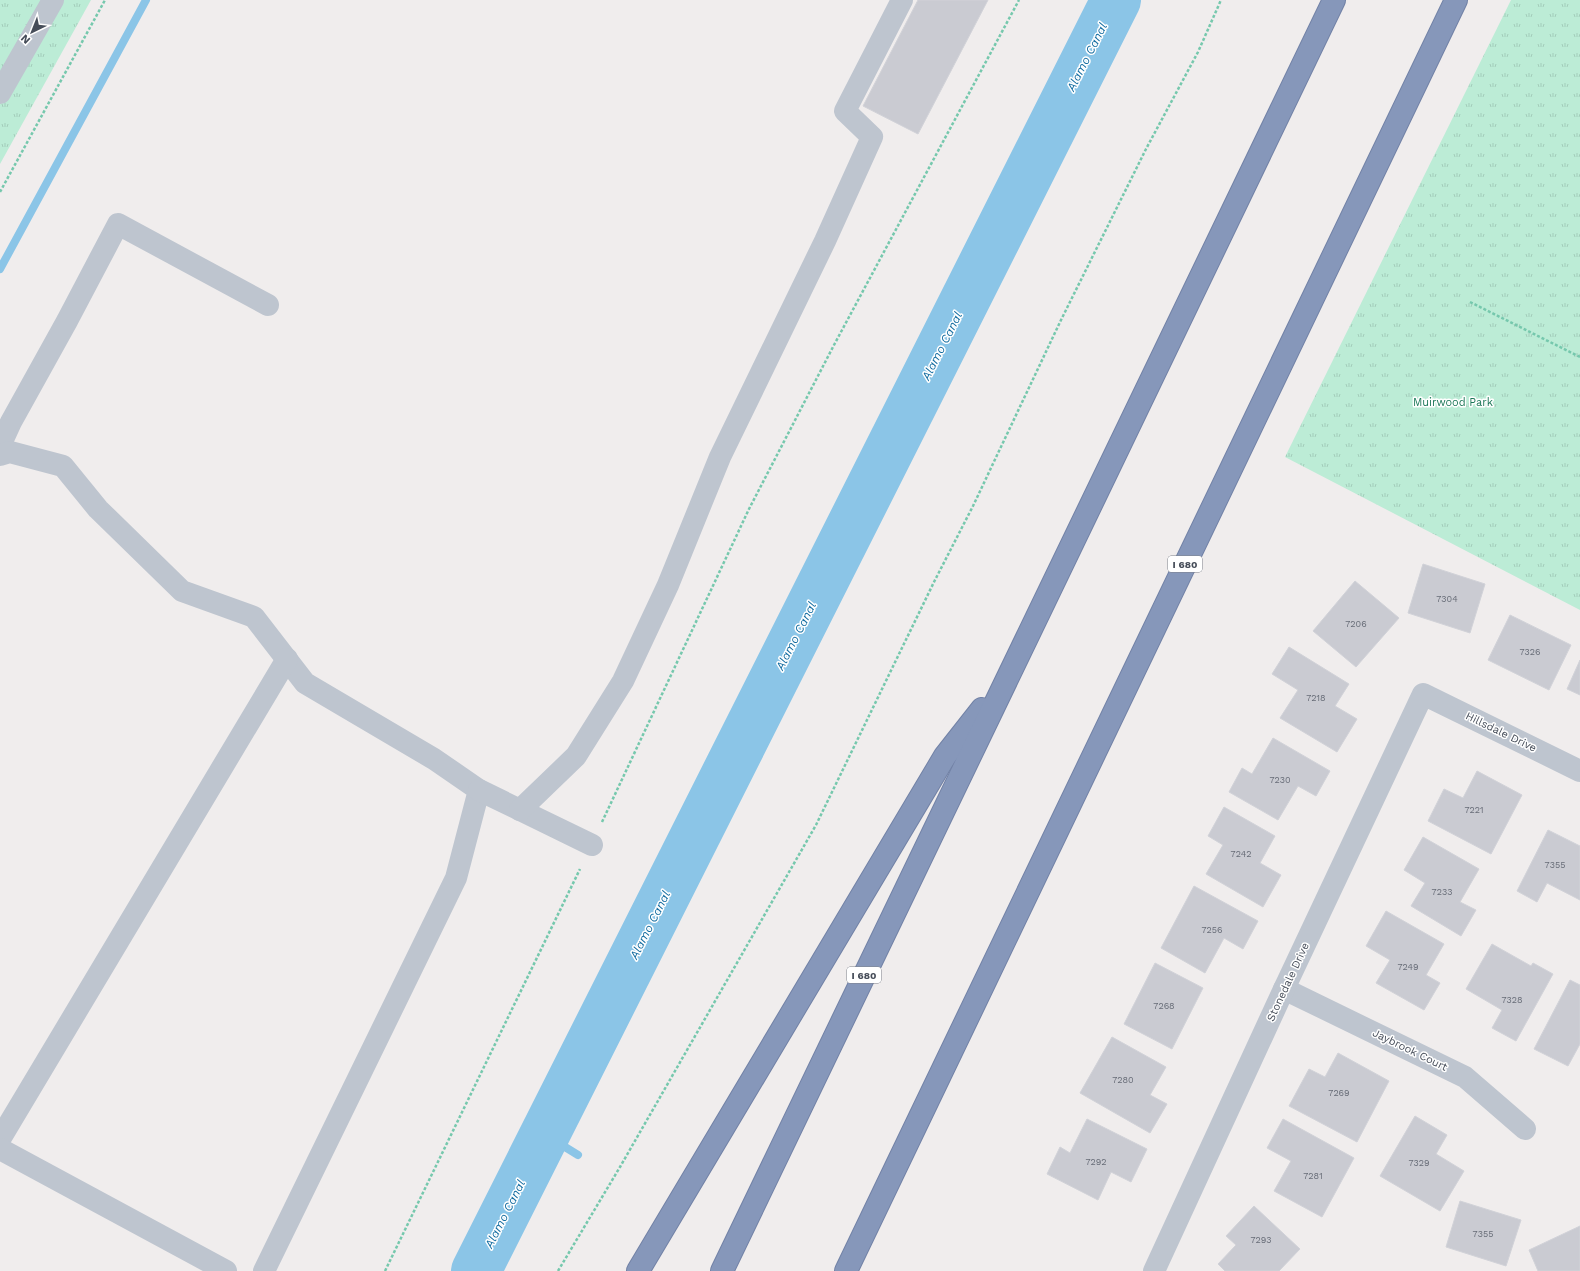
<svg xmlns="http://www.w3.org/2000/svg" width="1580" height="1271" font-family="'Work Sans',sans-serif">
<defs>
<pattern id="park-tufts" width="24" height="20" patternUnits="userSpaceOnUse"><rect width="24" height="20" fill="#bcecd6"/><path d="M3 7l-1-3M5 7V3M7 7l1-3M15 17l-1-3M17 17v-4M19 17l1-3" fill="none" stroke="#a3ccba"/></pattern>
</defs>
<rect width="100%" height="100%" fill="#f0eded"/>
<!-- park -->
<g fill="url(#park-tufts)">
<polygon points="0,0 91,0 0,164"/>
<polygon points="1511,0 1580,0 1580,610 1285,457"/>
</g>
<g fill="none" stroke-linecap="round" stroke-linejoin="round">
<!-- stream -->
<g stroke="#8bc5e7" stroke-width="8">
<polyline points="0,269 146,0"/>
<polyline points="544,1134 578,1155"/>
</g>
<!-- river -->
<polyline stroke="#8bc5e7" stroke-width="50" points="476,1271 1116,0"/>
</g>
<!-- building -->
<g fill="#cacbd2" stroke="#d1d2d8">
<polygon points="918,0 988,0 918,134 863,106"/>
<polygon points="1423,564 1485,584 1470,633 1408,613"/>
<polygon points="1355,581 1399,618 1356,667 1313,631"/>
<polygon points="1510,615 1571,645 1549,690 1488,660"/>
<polygon points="1289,647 1349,684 1335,706 1357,719 1337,752 1280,718 1298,690 1272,674"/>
<polygon points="1580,660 1580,695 1567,689"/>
<polygon points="1273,738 1330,771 1316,796 1298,786 1278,820 1229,792 1242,768 1252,774"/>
<polygon points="1477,771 1522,795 1491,854 1428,821 1444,789 1463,798"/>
<polygon points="1224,807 1275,836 1260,863 1281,875 1263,907 1206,874 1223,845 1208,836"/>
<polygon points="1548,830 1580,846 1580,900 1547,883 1537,902 1517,891"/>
<polygon points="1423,837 1479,869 1460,902 1476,910 1461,936 1411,906 1425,883 1404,870"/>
<polygon points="1194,886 1258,921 1243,949 1224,938 1205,973 1161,948"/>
<polygon points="1386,911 1444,944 1426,975 1440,983 1424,1010 1376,983 1390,960 1366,946"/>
<polygon points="1492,944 1531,966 1533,963 1553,974 1516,1041 1492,1028 1502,1010 1466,989"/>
<polygon points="1155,963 1203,988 1172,1049 1124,1024"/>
<polygon points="1570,980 1580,985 1580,1044 1568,1066 1534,1049"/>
<polygon points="1112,1037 1166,1067 1150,1095 1167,1104 1150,1133 1080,1093"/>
<polygon points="1338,1053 1389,1081 1357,1142 1289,1106 1309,1069 1325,1077"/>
<polygon points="1415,1116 1447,1135 1436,1154 1464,1171 1440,1211 1380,1176"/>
<polygon points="1087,1119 1147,1149 1131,1182 1111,1172 1098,1200 1047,1174 1060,1147 1070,1153"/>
<polygon points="1283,1119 1354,1158 1322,1217 1274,1191 1291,1161 1267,1148"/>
<polygon points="1460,1201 1521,1220 1506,1266 1446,1247"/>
<polygon points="1254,1206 1300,1249 1279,1271 1225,1271 1218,1264 1236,1245 1226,1236"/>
<polygon points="1580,1226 1580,1271 1538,1271 1529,1250"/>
</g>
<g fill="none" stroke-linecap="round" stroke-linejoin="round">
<!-- highway casing -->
<g stroke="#7282a6" stroke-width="24">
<g id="highway">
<polyline points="638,1271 945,756 982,709"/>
<polyline points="722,1271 1334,0"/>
<polyline points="846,1271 1456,0"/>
</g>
</g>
<!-- path -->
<g stroke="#76c8ad" stroke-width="2.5" stroke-dasharray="3 2" stroke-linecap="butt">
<polyline points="0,192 105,0"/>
<polyline points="1470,302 1580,357"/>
<polyline points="602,822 749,509 834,345 1019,0"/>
<polyline points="385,1271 580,869"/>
<polyline points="558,1271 620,1167 816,825 934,582 973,506 1061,320 1146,149 1198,52 1221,0"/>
</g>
<!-- minor -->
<g stroke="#bec5cf" stroke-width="22">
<polyline points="0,93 53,0"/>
<polyline points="0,446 11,422 67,321 118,224 268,305"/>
<polyline points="0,455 10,452 63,466 98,509 182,591 254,617 305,683 434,759 479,790 456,878 264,1271"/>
<polyline points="479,790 592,845"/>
<polyline points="520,810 576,756 623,681 668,585 720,457 825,241 872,137 845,111 902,0"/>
<polyline points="1284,989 1465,1077 1525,1129"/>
<polyline points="0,1139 287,659"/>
<polyline points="0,1149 226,1271"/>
<polyline points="1154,1271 1284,989 1423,694 1580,771"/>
</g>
<!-- highway -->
<use href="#highway" stroke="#8697ba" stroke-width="22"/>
</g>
<g text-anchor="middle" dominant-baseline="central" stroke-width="3" stroke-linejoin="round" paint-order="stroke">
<!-- number labels -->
<g font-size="9" fill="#676c77">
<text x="1447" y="599">7304</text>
<text x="1356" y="624">7206</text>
<text x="1530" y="652">7326</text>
<text x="1316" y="698">7218</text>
<text x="1280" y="780">7230</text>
<text x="1474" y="810">7221</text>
<text x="1241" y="854">7242</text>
<text x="1555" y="865">7355</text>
<text x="1442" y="892">7233</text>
<text x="1212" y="930">7256</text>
<text x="1408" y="967">7249</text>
<text x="1512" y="1000">7328</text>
<text x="1164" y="1006">7268</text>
<text x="1123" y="1080">7280</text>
<text x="1339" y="1093">7269</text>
<text x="1096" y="1162">7292</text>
<text x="1419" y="1163">7329</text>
<text x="1313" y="1176">7281</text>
<text x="1483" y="1234">7355</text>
<text x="1261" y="1240">7293</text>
</g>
<!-- shield labels -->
<g fill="#fff" stroke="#7e828b" stroke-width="1">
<rect x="1168" y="556" width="34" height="16" rx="3"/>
<rect x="847" y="967" width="34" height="16" rx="3"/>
</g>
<g font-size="10" font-weight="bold" fill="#464d59">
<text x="1185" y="564">I 680</text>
<text x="864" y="975">I 680</text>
</g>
<!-- park labels -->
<g font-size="11" fill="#1b7757" stroke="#fff">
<text x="1453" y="402">Muirwood Park</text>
</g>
<!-- street labels -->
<g font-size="11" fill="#464d59" stroke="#fff">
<text transform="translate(1501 732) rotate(26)">Hillsdale Drive</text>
<text transform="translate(1288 982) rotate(-65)">Stonedale Drive</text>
<text transform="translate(1410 1050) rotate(26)">Jaybrook Court</text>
</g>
<!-- water labels -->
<g font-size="12" font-style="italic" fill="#126ca0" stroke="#fff">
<text transform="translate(1087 57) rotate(-63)">Alamo Canal</text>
<text transform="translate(942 346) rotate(-63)">Alamo Canal</text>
<text transform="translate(796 636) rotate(-63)">Alamo Canal</text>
<text transform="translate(650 925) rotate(-63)">Alamo Canal</text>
<text transform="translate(505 1214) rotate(-63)">Alamo Canal</text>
</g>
</g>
<!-- north arrow -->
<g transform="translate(32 32) rotate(223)" stroke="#ffffff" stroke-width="3" paint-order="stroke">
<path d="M0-3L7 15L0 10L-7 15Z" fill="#464d59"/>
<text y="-6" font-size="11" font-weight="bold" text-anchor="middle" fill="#464d59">N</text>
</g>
</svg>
